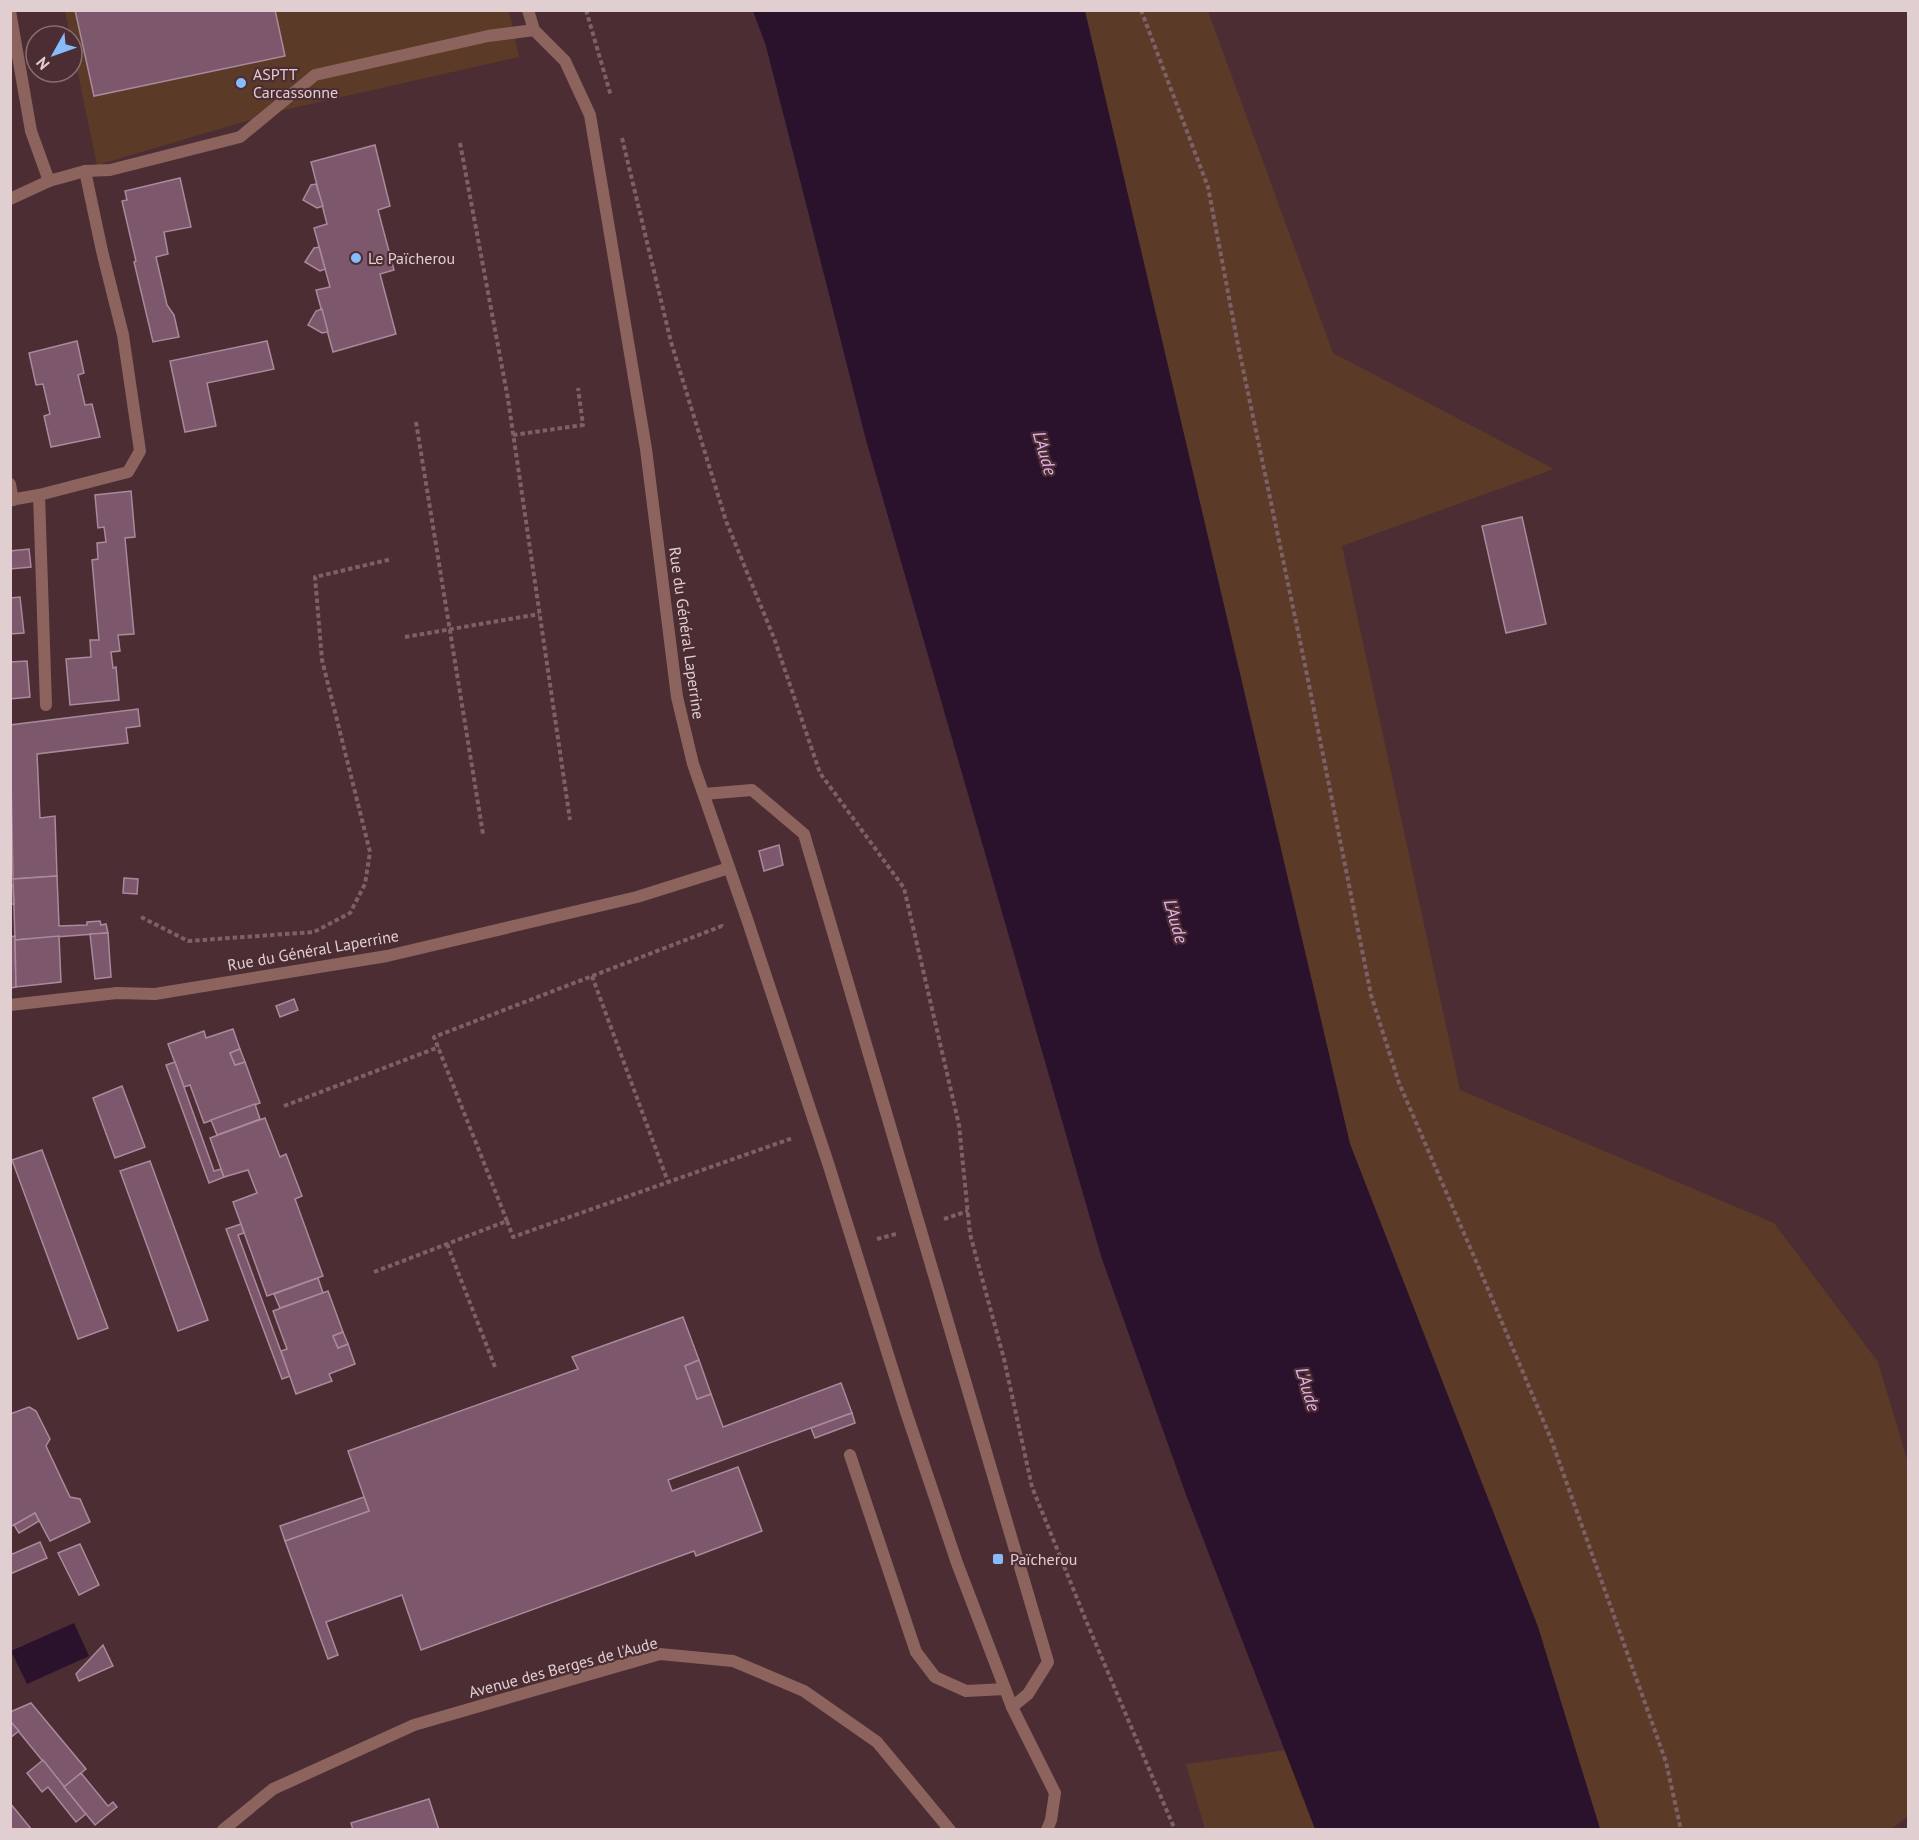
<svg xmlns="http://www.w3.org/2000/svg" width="1919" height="1840" font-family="'PT Sans',sans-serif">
<rect width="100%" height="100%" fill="#4b2d33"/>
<!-- green -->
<g fill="#5b3b27">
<polygon points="65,11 509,11 519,57 284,110 97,165 72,45 72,36 70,36"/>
<polygon points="1085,11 1208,11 1333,353 1554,469 1342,546 1460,1090 1774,1223 1878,1362 1908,1463 1908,1816 1892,1829 1600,1829 1538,1627 1350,1144"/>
<polygon points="1286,1750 1315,1829 1205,1829 1186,1764"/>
</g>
<!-- water -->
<g fill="#2a122d">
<polygon points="753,11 1085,11 1350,1144 1538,1627 1600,1829 1315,1829 1185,1492 1101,1256 866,440 766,46"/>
<polygon points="74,1623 89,1656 27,1684 11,1651"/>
</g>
<!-- building -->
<g fill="#7d576c" stroke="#a98a9b" stroke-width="1.5">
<polygon points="75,10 275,10 285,56 94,96"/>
<polygon points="375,145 390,206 378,210 394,270 380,274 396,334 333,352 316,290 330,287 314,228 327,224 311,162"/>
<polygon points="180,178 191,227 164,232 168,254 156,257 167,305 174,315 179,337 153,342 134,262 136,261 122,201 127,200 125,191"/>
<polygon points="316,184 323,206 317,208 303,200 311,185"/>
<polygon points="319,247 325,269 320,271 305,262 314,248"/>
<polygon points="322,309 328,332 322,333 308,325 316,311"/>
<polygon points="77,341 84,373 78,375 85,405 92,404 100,437 51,447 44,416 50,414 43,384 36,385 29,353"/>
<polygon points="267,341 274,369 207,383 216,426 185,432 170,361"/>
<polygon points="131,491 135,537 125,538 134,634 118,635 120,651 111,652 113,668 116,667 119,700 70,705 66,659 91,657 90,640 99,640 92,560 98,559 97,543 106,542 104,527 98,528 95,495"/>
<polygon points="1522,517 1546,624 1506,633 1482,526"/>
<polygon points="29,549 31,567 10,569 10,551"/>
<polygon points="20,597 24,633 10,634 10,598"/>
<polygon points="27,661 30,697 10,699 10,662"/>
<polygon points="138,709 140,726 126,728 128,743 37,754 40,818 55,816 57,876 13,879 10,725"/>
<polygon points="779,845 783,865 764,871 759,851"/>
<polygon points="57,876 59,926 87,925 87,922 100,921 101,925 106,924 108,933 15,940 13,879"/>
<polygon points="124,878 138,879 137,894 123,893"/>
<polygon points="10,885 13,885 14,904 10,904"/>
<polygon points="108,933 111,977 95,979 90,934"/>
<polygon points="15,936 16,987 10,988 10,937"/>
<polygon points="59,936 61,982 16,987 15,940"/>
<polygon points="294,999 298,1010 280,1017 276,1006"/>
<polygon points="233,1029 240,1049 230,1053 235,1065 245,1062 260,1103 204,1123 190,1085 184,1087 168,1044 204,1031 206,1038"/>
<polygon points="240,1049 245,1062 235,1065 230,1053"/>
<polygon points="175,1062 214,1171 221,1169 224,1177 209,1183 166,1065"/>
<polygon points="122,1086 145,1147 115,1158 93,1098"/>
<polygon points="255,1104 260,1119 217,1135 211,1120"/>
<polygon points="265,1118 280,1157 286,1154 302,1196 295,1199 323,1276 267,1296 233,1202 257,1193 248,1170 224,1177 210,1138"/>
<polygon points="42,1150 108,1328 78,1339 12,1160"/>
<polygon points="150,1161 208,1320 178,1331 120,1171"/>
<polygon points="241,1224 244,1233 238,1235 290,1376 282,1379 226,1229"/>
<polygon points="318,1278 323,1293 280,1308 274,1294"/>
<polygon points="328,1291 343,1332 333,1336 338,1348 348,1344 355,1364 329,1374 332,1381 296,1394 281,1351 287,1349 273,1311"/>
<polygon points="683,1317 699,1360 685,1366 697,1399 711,1394 723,1427 841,1383 852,1413 668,1480 672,1491 738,1467 762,1531 696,1556 694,1551 421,1650 402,1595 326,1622 338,1655 328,1659 285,1541 369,1511 348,1451 578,1369 572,1357"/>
<polygon points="343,1332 348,1344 338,1348 333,1336"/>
<polygon points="699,1360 711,1394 697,1399 685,1366"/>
<polygon points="29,1407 36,1411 50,1439 46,1446 70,1497 80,1499 90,1522 50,1541 35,1513 10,1527 10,1414"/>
<polygon points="852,1413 855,1423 815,1438 811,1428"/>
<polygon points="364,1497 369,1511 285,1541 280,1526"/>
<polygon points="35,1513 39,1521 19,1533 14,1525"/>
<polygon points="40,1542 47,1558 10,1574 10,1555"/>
<polygon points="80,1544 99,1585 79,1595 58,1553"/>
<polygon points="103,1645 113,1666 79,1681 76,1674"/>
<polygon points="31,1703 86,1769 64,1787 10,1721 10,1712"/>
<polygon points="10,1721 19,1731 10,1738"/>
<polygon points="43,1760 86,1814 76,1822 48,1787 42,1792 27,1773"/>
<polygon points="81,1773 108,1806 113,1802 117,1807 95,1825 64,1787"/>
<polygon points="429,1799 439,1830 353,1830 351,1823"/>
<polygon points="10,1803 32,1830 10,1830"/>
</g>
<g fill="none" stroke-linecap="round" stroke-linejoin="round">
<!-- path -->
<g stroke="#7c6166" stroke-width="4" stroke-dasharray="4.5 3" stroke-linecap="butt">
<polyline points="586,10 611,96"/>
<polyline points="1141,10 1208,187 1238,345 1304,660 1371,995 1399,1083 1482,1275 1551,1439 1666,1762 1681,1830"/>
<polyline points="622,138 671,342 726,521 774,638 820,773 904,888 959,1125 970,1234 1004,1359 1032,1487 1087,1623 1175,1830"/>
<polyline points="460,143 508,399 570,820"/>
<polyline points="416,422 483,834"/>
<polyline points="513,435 583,425 578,388"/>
<polyline points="405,637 539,614"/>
<polyline points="141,917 188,941 314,932 350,913 365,884 370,852 322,660 315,577 392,559"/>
<polyline points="592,976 668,1182"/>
<polyline points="284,1106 439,1047"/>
<polyline points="944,1219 968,1211"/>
<polyline points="507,1221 513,1237 793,1138"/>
<polyline points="877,1239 896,1234"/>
<polyline points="447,1244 495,1367"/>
<polyline points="374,1272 507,1221 434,1037 722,926 723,928"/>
</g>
<!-- lane -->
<g stroke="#8c645d" stroke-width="12">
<polyline points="10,11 31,131 49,181"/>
<polyline points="10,484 13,500"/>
<polyline points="39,495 46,705"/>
<polyline points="10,500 39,495 128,472 140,451 123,335 102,251 85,171"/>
<polyline points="704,794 752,790 804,834 1048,1662 1028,1694 1012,1707"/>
<polyline points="850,1455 916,1652 935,1677 966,1691 1005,1689"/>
</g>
<!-- street -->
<g stroke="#8c645d" stroke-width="12">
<polyline points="528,10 534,30 565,61 590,115 646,449 677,697 693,764 747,919 828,1163 906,1412 957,1563 1012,1707 1055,1793 1051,1820 1047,1830"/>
<polyline points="10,199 49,181 85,171 110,170 240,137 315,75 488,36 534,30"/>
<polyline points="10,1005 117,993 155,994 387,956 637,897 729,868"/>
<polyline points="223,1830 273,1789 414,1725 660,1654 733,1661 804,1691 877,1742 950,1830"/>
</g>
</g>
<!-- markers -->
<g fill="#87bbfb" stroke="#4b2d33" stroke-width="2">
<circle cx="241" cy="83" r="6"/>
<circle cx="356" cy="258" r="6"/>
<rect x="992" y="1553" width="12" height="12" rx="3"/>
</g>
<g text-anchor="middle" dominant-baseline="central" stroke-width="4.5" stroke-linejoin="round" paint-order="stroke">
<!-- poi labels -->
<g font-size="16" fill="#e1ced1" stroke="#4b2d33" text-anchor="start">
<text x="253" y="74">ASPTT<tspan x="253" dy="18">Carcassonne</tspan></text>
<text x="368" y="258">Le Païcherou</text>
<text x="1010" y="1559">Païcherou</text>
</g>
<!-- street labels -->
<g font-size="16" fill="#e1ced1" stroke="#4b2d33">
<text transform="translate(687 633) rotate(82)">Rue du Général Laperrine</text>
<text transform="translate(313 950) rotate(-10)">Rue du Général Laperrine</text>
<text transform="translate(563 1667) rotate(-15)">Avenue des Berges de l'Aude</text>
</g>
<!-- water labels -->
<g font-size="18" font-style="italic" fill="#e1b2e8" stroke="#4b2d33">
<text transform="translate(1045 453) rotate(74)">L'Aude</text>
<text transform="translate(1176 921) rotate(74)">L'Aude</text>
<text transform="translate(1308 1389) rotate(73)">L'Aude</text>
</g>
</g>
<!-- border -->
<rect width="1919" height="1840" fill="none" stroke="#e1ced1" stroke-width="24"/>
<!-- north arrow -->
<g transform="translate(54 54) rotate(230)"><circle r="28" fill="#4b2d33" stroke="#876d72" stroke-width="1.5"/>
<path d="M0-4.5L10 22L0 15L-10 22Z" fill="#87bbfb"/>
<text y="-9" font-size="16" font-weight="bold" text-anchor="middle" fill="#e1ced1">N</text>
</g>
</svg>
